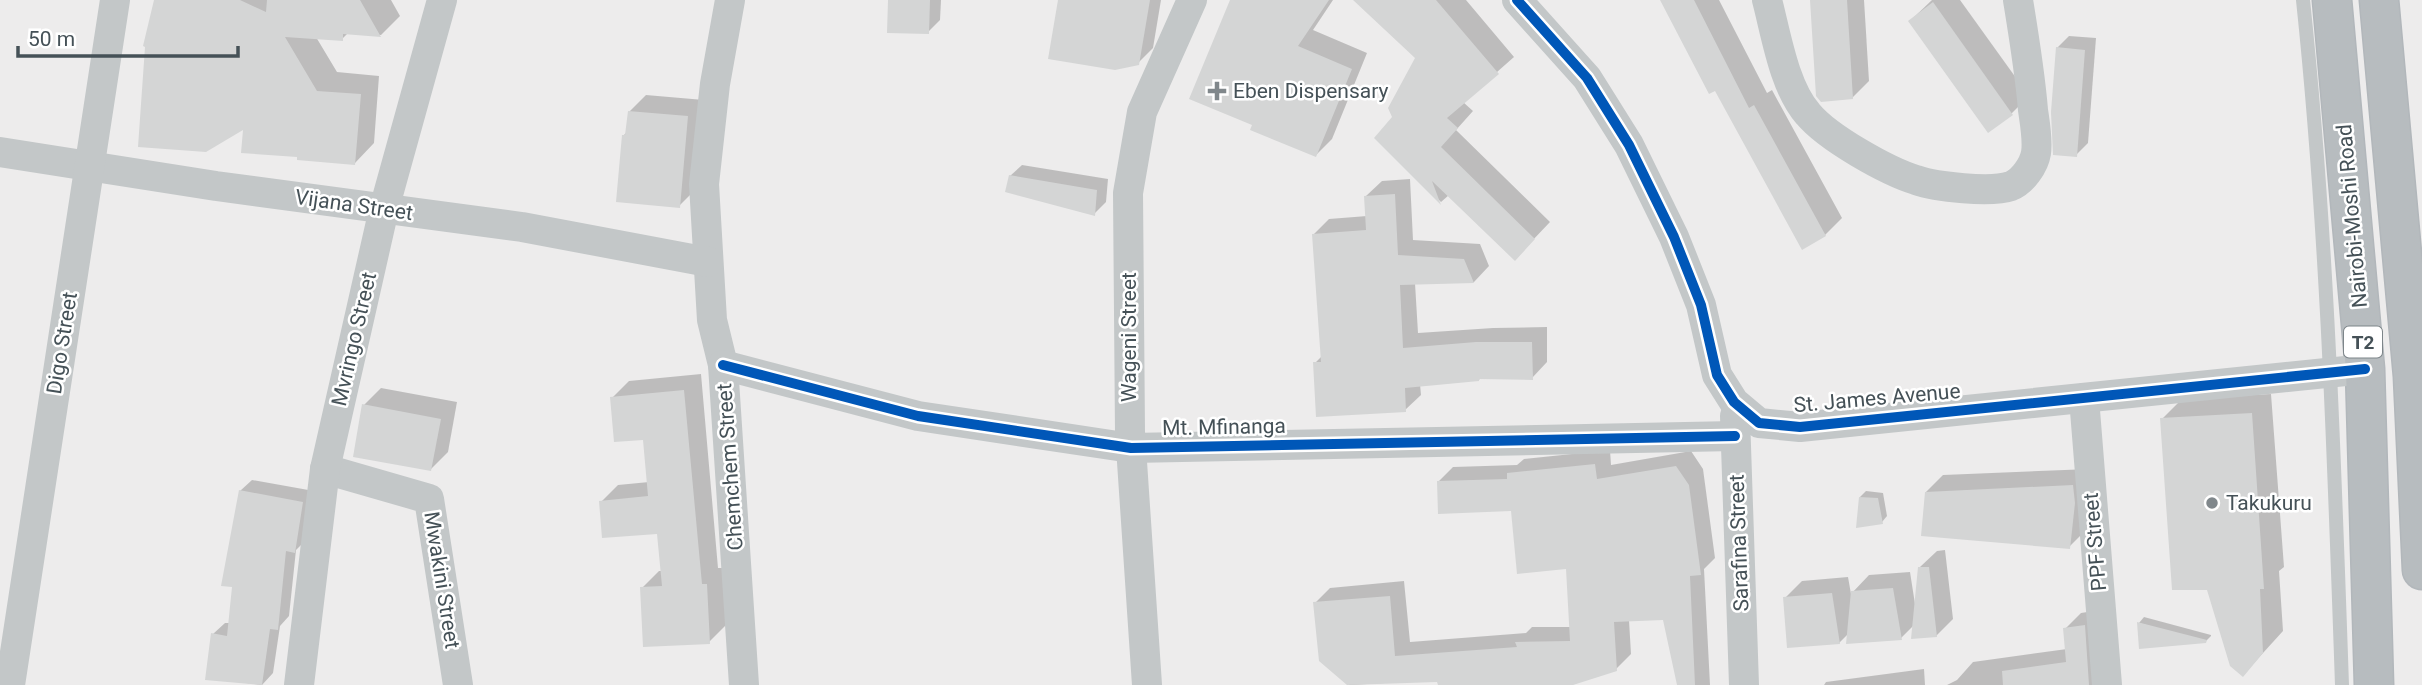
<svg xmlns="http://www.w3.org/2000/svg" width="2422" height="685" font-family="Roboto,sans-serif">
<rect width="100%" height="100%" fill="#edecec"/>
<!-- shadow -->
<g fill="#0003">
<polygon points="155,0 391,0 400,16 381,35 348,33 342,39 316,37 337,72 379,76 374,143 355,163 299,155 245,127"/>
<polygon points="889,0 941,0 940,20 928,32"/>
<polygon points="1060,0 1161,0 1153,48 1138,63"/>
<polygon points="1232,0 1333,0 1313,30 1367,53 1332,139 1316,155 1254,124"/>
<polygon points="1356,0 1466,0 1514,57 1463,102 1473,111 1456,130 1550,222 1531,242 1449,195 1441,202 1376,138 1394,118 1417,58"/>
<polygon points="1662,0 1719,0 1767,93 1772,90 1842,218 1825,235 1715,88"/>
<polygon points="1812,0 1864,0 1869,81 1852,98"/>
<polygon points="1932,0 1960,0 2029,96 2012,113 1989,131 1910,21"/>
<polygon points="2069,36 2096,38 2088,143 2076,155 2057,48"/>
<polygon points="646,95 704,100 696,189 679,206 623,136 627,132 629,112"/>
<polygon points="1022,165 1108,179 1106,202 1094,214 1010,176"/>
<polygon points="1410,179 1413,240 1480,244 1489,266 1474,282 1415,283 1418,333 1493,328 1547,327 1547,362 1532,378 1481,377 1479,380 1420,384 1421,395 1405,410 1315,363 1322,356 1314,234 1329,219 1367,216 1366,196 1382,181"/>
<polygon points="701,374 718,568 723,568 726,625 709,642 642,588 659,571 663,571 659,532 601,502 618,485 649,482 645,438 612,398 629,381"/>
<polygon points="381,388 457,402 448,452 431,469 364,405"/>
<polygon points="2271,394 2284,567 2279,571 2283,631 2243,675 2162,419 2182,399"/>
<polygon points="1610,450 1611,465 1691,451 1703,469 1715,558 1704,569 1710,685 1679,685 1664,618 1629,620 1631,654 1616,669 1570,685 1439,685 1439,680 1349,685 1315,603 1330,588 1404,581 1410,642 1526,633 1532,627 1571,627 1568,567 1512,509 1438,482 1453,467 1517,465 1524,459"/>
<polygon points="2090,469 2086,530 2069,547 1926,492 1943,475"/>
<polygon points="252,480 314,491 307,539 296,550 289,616 280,626 273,673 262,685 207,678 213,634 225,623 230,623 240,491"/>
<polygon points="1866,491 1883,493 1887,516 1882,522 1858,526 1860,497"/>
<polygon points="1945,550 1953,619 1936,636 1914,625 1901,638 1849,633 1839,643 1785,598 1802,581 1848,577 1851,594 1869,575 1910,572 1915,604 1920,567 1937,551"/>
<polygon points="2100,610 2111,685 1947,685 1957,680 1973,662 2067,649 2065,629 2081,613"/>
<polygon points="2144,617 2211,635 2211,636 2205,642 2139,623"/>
<polygon points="1924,669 1925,685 1824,685 1826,682"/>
</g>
<!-- building -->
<g fill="#d4d5d5">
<polygon points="154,0 240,0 266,12 267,0 360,0 381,37 343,34 343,41 285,37 317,91 361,94 355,165 297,160 297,157 241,153 243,130 206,152 138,147 145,47 143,46"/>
<polygon points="888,0 930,0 929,34 887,33"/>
<polygon points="1058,0 1150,0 1139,65 1115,70 1048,59"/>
<polygon points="1230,0 1329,0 1298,46 1352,69 1316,157 1250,130 1252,125 1189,99"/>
<polygon points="1353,0 1436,0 1499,74 1447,118 1458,128 1441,147 1535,239 1515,261 1432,181 1441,205 1374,138 1392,117 1388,108 1415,58"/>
<polygon points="1660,0 1694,0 1749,108 1754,105 1826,236 1802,250 1715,91 1709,94"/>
<polygon points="1810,0 1847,0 1853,99 1821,102 1816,96"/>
<polygon points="1933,2 2013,115 1988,133 1908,21"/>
<polygon points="2056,47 2085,50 2077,157 2053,155 2051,112"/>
<polygon points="628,111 688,116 680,208 616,202 622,135 625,135"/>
<polygon points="1009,175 1097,190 1095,216 1005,192"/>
<polygon points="1395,194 1398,255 1464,259 1474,283 1400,285 1403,348 1476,342 1532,342 1533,380 1479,379 1479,381 1405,388 1406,412 1316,417 1313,362 1321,362 1312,234 1366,230 1364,196"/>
<polygon points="684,390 702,584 707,584 710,644 643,647 640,587 662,586 657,534 602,538 599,501 648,496 643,440 614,442 610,397"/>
<polygon points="362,404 441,419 431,471 353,457"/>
<polygon points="2252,413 2264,589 2260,589 2263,653 2243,677 2230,666 2207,590 2172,590 2160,418"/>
<polygon points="1595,464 1597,479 1676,466 1689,485 1701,575 1690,576 1695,685 1677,685 1663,620 1614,622 1617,671 1573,685 1438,685 1437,682 1347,685 1319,661 1313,602 1390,596 1395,656 1517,647 1515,642 1570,641 1566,569 1517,574 1511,511 1438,514 1437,481 1507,479 1507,473"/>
<polygon points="2073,485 2075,503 2070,549 1921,536 1925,492"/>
<polygon points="239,490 303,502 295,553 286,551 278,630 270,629 262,685 205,680 211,633 227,636 232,587 221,586"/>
<polygon points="1859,497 1878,498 1883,524 1856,528"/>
<polygon points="1918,567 1929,567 1937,637 1911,639"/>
<polygon points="1893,588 1902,640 1846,644 1851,591"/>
<polygon points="1832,593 1840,644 1787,648 1783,597"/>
<polygon points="2137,622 2207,640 2206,643 2139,649"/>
<polygon points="2085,625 2089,685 2003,685 2002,671 2066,662 2063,628"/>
</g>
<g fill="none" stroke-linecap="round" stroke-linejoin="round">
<!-- highway casing -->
<g stroke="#b2b7bb" stroke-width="41">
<g id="highway">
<polyline points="2332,0 2365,369 2374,685"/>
<polyline points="2379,0 2413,376 2422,570"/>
</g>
</g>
<!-- lane -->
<path stroke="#c3c7c8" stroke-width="14" d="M2303,0C2327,228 2334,456 2342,685"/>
<!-- street -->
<g stroke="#c3c7c8" stroke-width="30">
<polyline points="730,0 715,84 704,184 712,320 723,365 744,685"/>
<polyline points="1517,0 1587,78 1629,145 1674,237 1701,305 1717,375 1734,402 1759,423 1800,427 2365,369"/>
<path d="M1767,0C1776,34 1784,87 1808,114C1828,138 1887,171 1916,180C1936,187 1991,193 2011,186C2023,181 2034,165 2036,153C2038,140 2035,124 2033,110C2030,73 2024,37 2018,0"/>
<polyline points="0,152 216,186 522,227 708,262"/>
<polyline points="723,365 918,416 1131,448 1735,436"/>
<polyline points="2084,398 2107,685"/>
<polyline points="1735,416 1744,685"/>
<polyline points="325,469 429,499 458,685"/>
<polyline points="10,685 115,0"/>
<polyline points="299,685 325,469 384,209 442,0"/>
<polyline points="1147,685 1130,432 1128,193 1142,112 1192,0"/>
</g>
<!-- highway -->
<use href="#highway" stroke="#b7bcbf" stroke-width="38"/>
<!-- cycleway casing -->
<g stroke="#fff" stroke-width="15">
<g id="cycleway">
<polyline points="1517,0 1587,78 1629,145 1674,237 1701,305 1717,375 1734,402 1759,423 1800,427 2365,369"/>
<polyline points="723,365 918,416 1131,448 1735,436"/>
</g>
</g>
<!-- cycleway -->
<use href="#cycleway" stroke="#0057b8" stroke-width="10"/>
</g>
<!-- markers -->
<g fill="#80878b" stroke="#fff" stroke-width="2.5">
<path d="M1213.5 80.5h7v7h7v7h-7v7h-7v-7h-7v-7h7z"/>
<circle cx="2212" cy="503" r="7"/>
</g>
<g text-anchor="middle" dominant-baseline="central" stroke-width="5" stroke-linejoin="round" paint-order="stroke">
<!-- shield labels -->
<rect fill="#fff" stroke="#7d8589" stroke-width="2" x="2344" y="326.5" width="38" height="31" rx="5"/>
<g font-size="19" font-weight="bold" fill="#455157">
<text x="2363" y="342">T2</text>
</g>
<!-- poi labels -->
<g font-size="21" fill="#455157" stroke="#fff" text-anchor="start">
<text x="1233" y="91">Eben Dispensary</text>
<text x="2226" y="503">Takukuru</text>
</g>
<!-- street labels -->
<g font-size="21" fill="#455157" stroke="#fff">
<text transform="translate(354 205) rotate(8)">Vijana Street</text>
<text transform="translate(2352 216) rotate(-95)">Nairobi-Moshi Road</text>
<text transform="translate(1129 337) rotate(-90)">Wageni Street</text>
<text transform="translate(354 339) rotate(-77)">Mvringo Street</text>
<text transform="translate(62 343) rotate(-81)">Digo Street</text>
<text transform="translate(1877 398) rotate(-5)">St. James Avenue</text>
<text transform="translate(1224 427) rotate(-1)">Mt. Mfinanga</text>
<text transform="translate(730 467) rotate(-94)">Chemchem Street</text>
<text transform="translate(2095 542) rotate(-95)">PPF Street</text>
<text transform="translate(1739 543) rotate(-92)">Sarafina Street</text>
<text transform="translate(442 580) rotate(81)">Mwakini Street</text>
</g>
</g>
<!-- scale -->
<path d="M18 46v10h220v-10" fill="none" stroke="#455157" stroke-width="3.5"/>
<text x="28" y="46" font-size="21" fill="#455157" stroke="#ffffff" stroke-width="5" paint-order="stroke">50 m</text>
</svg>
